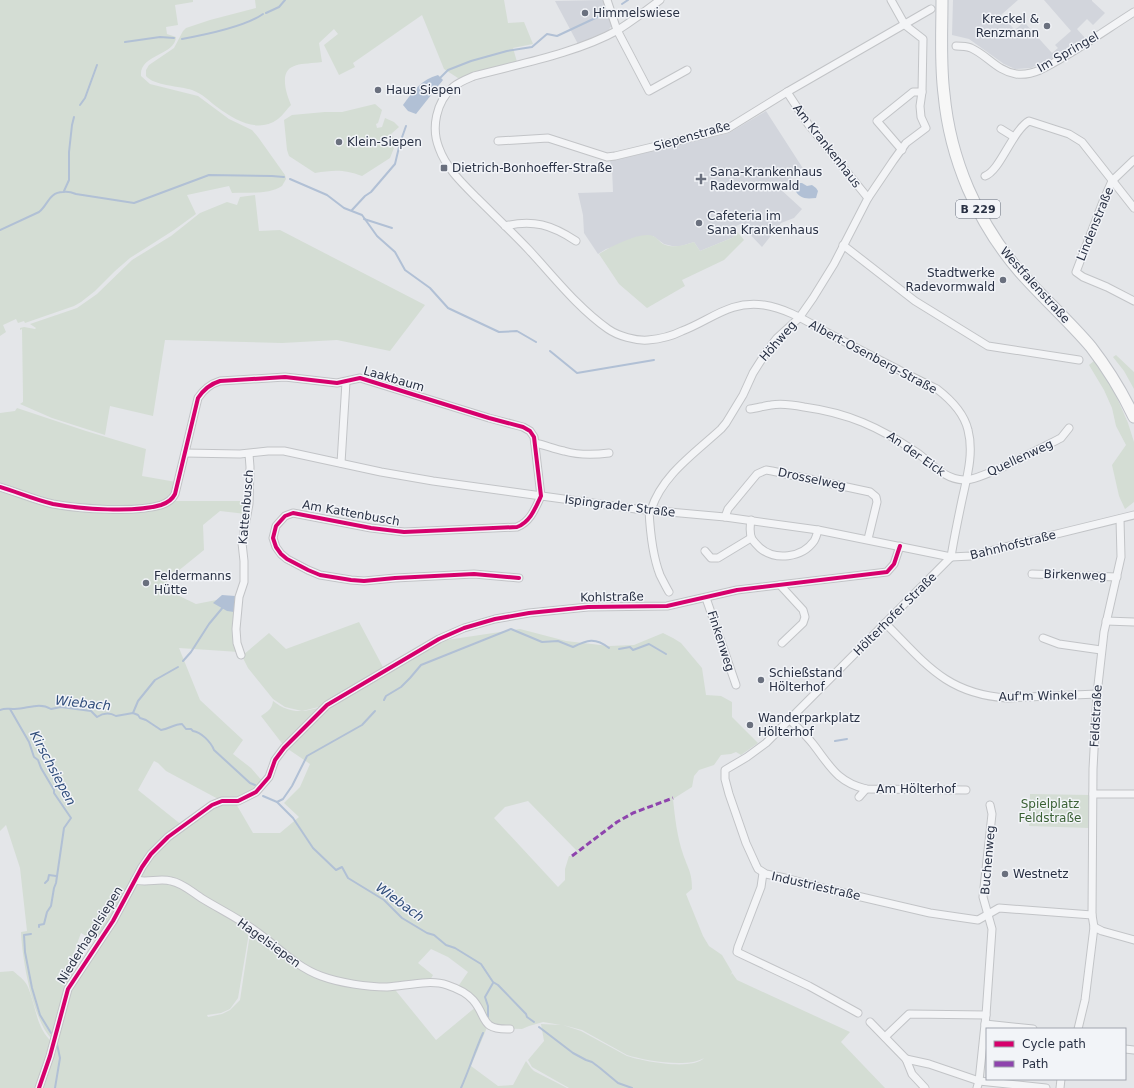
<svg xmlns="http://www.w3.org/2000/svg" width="1134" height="1088" font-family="'DejaVu Sans',sans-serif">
<rect width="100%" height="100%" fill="#e4e6e9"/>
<!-- built -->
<g fill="#d2d5dc">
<polygon points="604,0 612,25 608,31 578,44 555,1"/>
<polygon points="953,0 1018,0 1001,15 1015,30 1024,22 1052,53 1058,48 1055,45 1071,31 1044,0 1092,0 1092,1 1105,13 1093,25 1087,19 1077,29 1085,38 1055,57 1031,68 1015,69 1004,64 969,39 952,35"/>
<polygon points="766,111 804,170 778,187 802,209 794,218 781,223 762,247 740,224 731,229 734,237 700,251 694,242 681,246 672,246 664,244 653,236 606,249 598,254 584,233 583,215 578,193 613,192 612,168 610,161 729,133"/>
</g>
<!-- green -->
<g fill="#d4ddd4" fill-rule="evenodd">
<path d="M0,0H193V2L175,5L178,25L166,27L167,34L176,37C175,56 139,54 141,76L150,84L198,96L229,119L252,130L258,137L285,175L286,179L282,186C268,195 248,192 232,193L229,186L187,195L196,214L174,230L130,258L115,271L95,291L81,302L74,306L25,323L24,321L18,323L16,319L3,325L6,332L0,336Z"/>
<path d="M255,0H504L508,23L524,22L533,44L513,48L517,62L461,80L444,69L422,15L353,63L355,67L339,75L324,45L338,34L334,29L319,43L322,62C300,65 280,61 286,90C287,95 289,100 291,105C287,109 283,115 278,119C258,134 235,120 217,107C209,101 203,94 192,90C180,86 154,86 146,76V70L149,65L174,48L183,31L186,28L210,20L256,8Z"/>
<path d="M375,104L382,110L378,123L376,124L377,128L382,127L385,118L394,122L399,127L391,134L394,139L391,145L394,148L390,158L362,176C344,169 333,170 315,173L289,156L287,150L284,120L292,115L325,112H342Z"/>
<polygon points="255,195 259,231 280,230 425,305 390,351 337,340 282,343 165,340 153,416 110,406 105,435 52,418 20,404 23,402 23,397 22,329 20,330 20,328 24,327 35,329 36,328 30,324 77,308 97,294 132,260 171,236 200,213 227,202 237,205 240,197"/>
<path d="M734,228L744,240L724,260L682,280L685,286L647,308L619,284L599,254C610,247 641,231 653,236C657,238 660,242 663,244C673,249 684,245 694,242L700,251L734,237L731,229Z"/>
<polygon points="1116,355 1134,372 1134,389 1124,371 1113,357"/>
<polygon points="1094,361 1114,391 1128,423 1134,442 1134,502 1125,509 1119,496 1112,465 1126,445 1116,426 1112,408 1104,390 1089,365"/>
<polygon points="17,408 86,431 146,449 142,476 176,482 172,494 167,500 153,504 125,508 53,503 0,486 0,413 15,411"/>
<path d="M0,488L51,504L124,510L173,501H248L246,514L220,511L203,525L204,550L167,580V590L196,604L237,596L239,652L179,648L200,700L243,740L233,754L251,768L264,783L246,797L220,800L166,771L158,763L154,761L138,790L183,826L158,845L97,942L81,933L68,968L76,973L53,1040C33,1023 22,958 21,932L27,931L20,868L6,825L0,831Z"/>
<polygon points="359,622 384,669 327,705 302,711 285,707 273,699 248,668 242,656 269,633 286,649"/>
<path d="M520,629L566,641L609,646L634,645L663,633L673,638L681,643L702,668L706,695L721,696L732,702V717L758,743L741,755L736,752L731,754L721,755L714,765L699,770L694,776L692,787L673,799C675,818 677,836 683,854C688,869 692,872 692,889L686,894L703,936L709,946L722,955L732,972L730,976L732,973L737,980L850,1032L841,1042L885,1088H569L532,1067L528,1060L544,1041L541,1024L561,1025L543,1022L529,1026L522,1029L495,1028L486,1022L474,1000L469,995L457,988L468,972L448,957L431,949L418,963L433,975L429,982L392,986L436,1040L477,1006L488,1025L471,1066L498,1086L513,1085L526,1061L531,1068L534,1071L567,1088H40L49,1073L55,1042L69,989L95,948L114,922L135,881L150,883L163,881L171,882L183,887L250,927L238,998L230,1009L221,1013L207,1015L208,1017L222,1014L230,1010L240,1000L251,927L183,885C179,883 174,880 168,879C158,878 147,882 136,880L151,855L159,846L212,806L221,802H235L253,833H280L299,817L284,803L300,787L310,764L285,747L327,705L412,656L440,641ZM528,801L577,851L572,856H569L565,869V880L558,887L494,818L505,807ZM563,1025L582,1030L627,1055C646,1061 688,1068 704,1058C692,1071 642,1061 627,1056L581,1031Z"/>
<path d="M273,701C291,715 305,712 325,706L284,746L261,716C268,711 272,709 273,701Z"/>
<polygon points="1030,794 1090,795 1089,828 1029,826"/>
<path d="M13,971C19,976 25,980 28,987C36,1006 36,1028 52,1042L36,1088H0V972Z"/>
</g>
<!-- water -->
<g fill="#b1c0d5">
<path d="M438,75L443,80L416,114L408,111L403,105C412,92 422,79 438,75Z"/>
<path d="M799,183H802L807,186L812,185L816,188L818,191L816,198C805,199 799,199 794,188V186Z"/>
<polygon points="222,595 235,596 236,600 234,612 227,611 213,603"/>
</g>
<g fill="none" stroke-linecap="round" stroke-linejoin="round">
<!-- stream -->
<g stroke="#b1c0d5" stroke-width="2">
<polyline points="622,4 628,0"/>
<polyline points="266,13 279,7 285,0"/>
<path d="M182,39C204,35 246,26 263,14"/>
<polyline points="125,42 160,37 174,38"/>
<polyline points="440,78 448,70 471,61 507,51 532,47 547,34 557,36 606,13"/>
<polyline points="80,105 85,98 97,65"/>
<polyline points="290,179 327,195 344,208 362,215 377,236 395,252 405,270 430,288 448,308 499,332 517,331 536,342"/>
<polyline points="64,191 69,180 69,152 72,125 74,117"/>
<polyline points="352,210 365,196 371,192 395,164 400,143 406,126"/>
<polyline points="364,219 392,228"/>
<path d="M0,230L39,212C48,205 49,192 63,192C68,191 71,192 76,194L134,203L209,175L272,176L284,177"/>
<polyline points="550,351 577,373 654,360"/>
<polyline points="619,649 630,647 633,650 649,644 666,654"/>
<polyline points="183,661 191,652 209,624 224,606"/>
<path d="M384,700L386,696L401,687L410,678L421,665L511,629L542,642L558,641L573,647C587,640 595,637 609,648"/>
<polyline points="10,709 29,742 34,757 38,760 41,768 54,790 54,793 71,818 64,828 56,883 54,888 51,906 47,912 44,924 39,925 39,927"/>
<path d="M0,710C5,708 8,709 13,709C26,710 38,701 51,709L61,707L91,711L97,717C103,713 109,712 116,716L133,713L138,715L140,718L146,720L161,730C169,729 174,724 182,724L186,729H191L193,731C201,732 211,742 214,750L250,783L255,785"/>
<polyline points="133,713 138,701 155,680 178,667"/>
<polyline points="835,741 847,739"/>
<polyline points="263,796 277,802 293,818 313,848 336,870 342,867 348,878 384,900 402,918 427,933 434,935 446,945 455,948 481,964 493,982 498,985 526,1014 527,1017 534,1022"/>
<polyline points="277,802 283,799 292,786 307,756 362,725 375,711"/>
<polyline points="45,883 48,880 49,875 56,876"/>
<polyline points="31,934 24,935 25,952 32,988 40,1015 51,1033"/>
<polyline points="488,1017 488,1006 485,997 493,983"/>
<polyline points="539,1027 573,1053 586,1060 592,1062 600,1068 618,1083 632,1088"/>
<polyline points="55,1088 60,1058 57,1044"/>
<path d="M461,1088C469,1070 475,1051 483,1033"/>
</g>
<!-- street casing -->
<g stroke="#c2c4c7" stroke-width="9">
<g id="street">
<polyline points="607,0 617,30 649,91 687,70"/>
<path d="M660,0C647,10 632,21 618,30C577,53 519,64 474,76C467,79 459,82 453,87C436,102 431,128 439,148C446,168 463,184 477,198C494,215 512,232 529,250C554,277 578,308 608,329C618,336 636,341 648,340C660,339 672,336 682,331C711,320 730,300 764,305C786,308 808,322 828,333C864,352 900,371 937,389C950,399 964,413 968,430C974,453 967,477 962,500C958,519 954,538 951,557"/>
<path d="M956,46C961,46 966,46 971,48C987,55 997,71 1016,74C1023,75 1033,73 1040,70C1071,55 1104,31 1134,12"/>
<polyline points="787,92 808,124 868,198"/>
<polyline points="1001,129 1014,137"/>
<polyline points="498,141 548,138 607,157 615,156 727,129 787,92 931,9"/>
<polyline points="902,150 877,121 913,92 922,92"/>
<polyline points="1134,160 1112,181 1104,199 1076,272 1083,277 1107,287 1134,301"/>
<path d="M985,176C1000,171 1012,131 1029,121L1069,134L1082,142L1134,208"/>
<path d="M505,226C533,219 552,225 576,241"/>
<polyline points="843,245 915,301 988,346 1079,360"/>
<path d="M750,409C757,408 764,406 771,405C781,403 794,405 804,407C848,413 879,427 916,452C932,463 943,479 964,480C980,481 1043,447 1061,438L1069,428"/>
<path d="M535,443C545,445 554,449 564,451C578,455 594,455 609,453"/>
<polyline points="185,453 240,454 268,451 284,451 381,472 433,481 636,509 725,517 818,530 951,557 971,556 1024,542 1134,515"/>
<polyline points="341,463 346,382"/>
<path d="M0,487C17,492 35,500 53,504C80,509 135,513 161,505C167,503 172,500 175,494L198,398C204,389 210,384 220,381L285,377L337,383L360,378L489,418L523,427L530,431L534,437L541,496C535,509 530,522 517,527L404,532L371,528L293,513L285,516L276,526L273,538L276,547L281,554L287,559L308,570L320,575L351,580L364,581L395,578L474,574L519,578"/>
<path d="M649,510C650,530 653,557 660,575C663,581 666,587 669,592"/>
<path d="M651,510C662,475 695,453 721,429L726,423L743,395L753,373L767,351L777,338L799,318L813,298L834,264L868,198L893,161L906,143L926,128L921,117L920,106L922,92L923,39L905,25L891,0"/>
<polyline points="725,517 728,509 757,474 766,470 772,471 870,492 876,497 877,502 868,539"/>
<path d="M751,520C750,526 749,533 752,539C754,542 757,545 760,548C775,561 802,558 814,541C816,538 817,534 818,530"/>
<polyline points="705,551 711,558 718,558 751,538"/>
<polyline points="951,557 766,743 747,757 725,770 725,779 729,794 746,843 756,865 758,869 766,874 785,878 827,889 930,913 978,920 999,908 1092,915"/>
<polyline points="1032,574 1117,577"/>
<polyline points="780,585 803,610 805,617 803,623 782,643"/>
<polyline points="706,598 736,685"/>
<polyline points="1106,621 1134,622"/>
<path d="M885,623C925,663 946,694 1007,698L1097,694"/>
<polyline points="1043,638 1059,644 1101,650"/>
<polyline points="241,655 237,643 236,629 239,597 244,582 244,561 242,543 249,504 250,467 249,454"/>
<path d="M789,719C797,727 806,735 813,744C830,766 837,782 866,789L966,790"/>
<polyline points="1093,794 1134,794"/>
<polyline points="859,797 866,789"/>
<polyline points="763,873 761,887 738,947 737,952 809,986 858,1013"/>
<path d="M135,880C147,883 160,878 171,881C183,883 193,893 203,899C221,910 240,919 257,932C278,947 296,967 321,976C340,983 367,987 387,987C405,986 430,979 447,985C456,988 467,993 473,1000C488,1017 479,1030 510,1029"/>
<polyline points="1094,927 1102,931 1134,940"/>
<polyline points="870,1022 906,1059 912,1074 925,1088"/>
<polyline points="985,1024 1033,1029"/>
<polyline points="1078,1029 1085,1000 1094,927 1092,915 1093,769 1097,694 1104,632 1121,557 1120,519"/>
<polyline points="885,1037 909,1014 986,1015"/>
<polyline points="1125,1049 1134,1050"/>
<polyline points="906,1059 929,1064 979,1081 1046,1088"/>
<polyline points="39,1088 50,1056 68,989 113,921 142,867 151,854 168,837 212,805 222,801 238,801 256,792 269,777 275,760 284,748 327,705 439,639 464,628 495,619 529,613 588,607 667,606 737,590 887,572 894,564 900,546"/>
<polyline points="977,1088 979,1081 986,1015 992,929 983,897 992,814 990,805"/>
<polyline points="1060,1088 1061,1079"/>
</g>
</g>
<!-- primary casing -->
<g stroke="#bfc2c7" stroke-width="13">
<path id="primary" d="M942,0C942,31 940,63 944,94C950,159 977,222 1020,272C1043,298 1069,321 1091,347C1108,369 1122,392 1134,417"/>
</g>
<!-- street -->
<use href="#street" stroke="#f3f4f6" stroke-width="7"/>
<!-- primary -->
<use href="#primary" stroke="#f7f7f7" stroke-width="11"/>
<!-- quiet -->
<polyline stroke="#8e44ad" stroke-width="3" stroke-dasharray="6 3" stroke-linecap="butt" points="572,856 617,822 633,813 673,798"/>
<!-- cycleway casing -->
<g stroke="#f2f4f8" stroke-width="6">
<g id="cycleway">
<path d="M0,487C17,492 35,500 53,504C80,509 135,513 161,505C167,503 172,500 175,494L198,398C204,389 210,384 220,381L285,377L337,383L360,378L489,418L523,427L530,431L534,437L541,496C535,509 530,522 517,527L404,532L371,528L293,513L285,516L276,526L273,538L276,547L281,554L287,559L308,570L320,575L351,580L364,581L395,578L474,574L519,578"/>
<polyline points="39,1088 50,1056 68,989 113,921 142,867 151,854 168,837 212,805 222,801 238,801 256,792 269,777 275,760 284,748 327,705 439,639 464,628 495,619 529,613 588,607 667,606 737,590 887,572 894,564 900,546"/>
</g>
</g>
<!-- cycleway -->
<use href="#cycleway" stroke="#d6006c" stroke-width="4"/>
</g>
<!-- markers -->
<g fill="#6a707e" stroke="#f2f4f8" stroke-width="1.5">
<circle cx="585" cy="13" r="4"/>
<circle cx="1047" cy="26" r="4"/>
<circle cx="378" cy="90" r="4"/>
<circle cx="339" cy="142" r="4"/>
<rect x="440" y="164" width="8" height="8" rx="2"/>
<path d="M699 173h4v4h4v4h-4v4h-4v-4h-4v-4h4z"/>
<circle cx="699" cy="223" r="4"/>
<circle cx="1003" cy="280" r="4"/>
<circle cx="146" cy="583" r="4"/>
<circle cx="761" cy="680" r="4"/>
<circle cx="750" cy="725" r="4"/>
<circle cx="1005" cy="874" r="4"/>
</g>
<g text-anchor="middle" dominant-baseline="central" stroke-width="3" stroke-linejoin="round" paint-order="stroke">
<!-- shield labels -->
<rect fill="#f2f4f8" stroke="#656c7a" stroke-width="1" x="956" y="200" width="44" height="18" rx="3"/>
<g font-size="11" font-weight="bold" fill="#293144">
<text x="978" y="209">B 229</text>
</g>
<!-- poi labels -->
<g font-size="12" fill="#293144" stroke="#f2f4f8" text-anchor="start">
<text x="593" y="13">Himmelswiese</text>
<text x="1039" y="19" text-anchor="end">Kreckel &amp;<tspan x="1039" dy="14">Renzmann</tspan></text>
<text x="386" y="90">Haus Siepen</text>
<text x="347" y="142">Klein-Siepen</text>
<text x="452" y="168">Dietrich-Bonhoeffer-Straße</text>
<text x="710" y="172">Sana-Krankenhaus<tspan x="710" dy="14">Radevormwald</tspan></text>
<text x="707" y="216">Cafeteria im<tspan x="707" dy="14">Sana Krankenhaus</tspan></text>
<text x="995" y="273" text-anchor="end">Stadtwerke<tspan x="995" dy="14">Radevormwald</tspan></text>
<text x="154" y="576">Feldermanns<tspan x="154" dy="14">Hütte</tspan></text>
<text x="769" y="673">Schießstand<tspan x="769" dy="14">Hölterhof</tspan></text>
<text x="758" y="718">Wanderparkplatz<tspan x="758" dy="14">Hölterhof</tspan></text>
<text x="1013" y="874">Westnetz</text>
</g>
<!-- street labels -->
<g font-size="12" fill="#293144" stroke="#f2f4f8">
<text transform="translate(1068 52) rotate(-30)">Im Springel</text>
<text transform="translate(692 136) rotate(-16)">Siepenstraße</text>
<text transform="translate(827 146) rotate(52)">Am Krankenhaus</text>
<text transform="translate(1095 224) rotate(-68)">Lindenstraße</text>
<text transform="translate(1035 285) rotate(48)">Westfalenstraße</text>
<text transform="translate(778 341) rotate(-49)">Höhweg</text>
<text transform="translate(873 357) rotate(28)">Albert-Osenberg-Straße</text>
<text transform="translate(394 379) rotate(16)">Laakbaum</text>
<text transform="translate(916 454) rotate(35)">An der Eick</text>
<text transform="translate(1020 458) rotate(-25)">Quellenweg</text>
<text transform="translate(812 479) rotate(12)">Drosselweg</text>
<text transform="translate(620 506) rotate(7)">Ispingrader Straße</text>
<text transform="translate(246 507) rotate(-85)">Kattenbusch</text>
<text transform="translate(351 513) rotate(10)">Am Kattenbusch</text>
<text transform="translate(1013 545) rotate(-14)">Bahnhofstraße</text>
<text transform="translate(1075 575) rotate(2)">Birkenweg</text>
<text transform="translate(612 597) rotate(-1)">Kohlstraße</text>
<text transform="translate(895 614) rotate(-45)">Hölterhofer Straße</text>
<text transform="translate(721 641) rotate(72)">Finkenweg</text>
<text transform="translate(1038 696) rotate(-1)">Auf'm Winkel</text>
<text transform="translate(1096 716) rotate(-87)">Feldstraße</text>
<text x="916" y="789">Am Hölterhof</text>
<text transform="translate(988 860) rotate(-85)">Buchenweg</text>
<text transform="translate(816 886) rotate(13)">Industriestraße</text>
<text transform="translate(90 935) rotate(-58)">Niederhagelsiepen</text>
<text transform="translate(269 943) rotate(36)">Hagelsiepen</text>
</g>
<!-- park labels -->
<g font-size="12" fill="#3b6135" stroke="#f2f4f8">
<text x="1050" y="804">Spielplatz<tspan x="1050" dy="14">Feldstraße</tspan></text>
</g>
<!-- water labels -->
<g font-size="13" font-style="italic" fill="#304d7b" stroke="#f2f4f8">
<text transform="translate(83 703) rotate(6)">Wiebach</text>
<text transform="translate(53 768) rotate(62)">Kirschsiepen</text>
<text transform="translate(400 902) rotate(36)">Wiebach</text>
</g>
</g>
<!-- legend -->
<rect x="986" y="1028" width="140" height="52" fill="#f2f4f8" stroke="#a2a6b0"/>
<rect x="994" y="1041" width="20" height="6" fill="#d6006c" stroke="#a2a6b0"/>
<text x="1022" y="1048" font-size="12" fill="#293144">Cycle path</text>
<rect x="994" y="1061" width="20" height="6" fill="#8e44ad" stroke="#a2a6b0"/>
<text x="1022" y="1068" font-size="12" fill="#293144">Path</text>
</svg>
